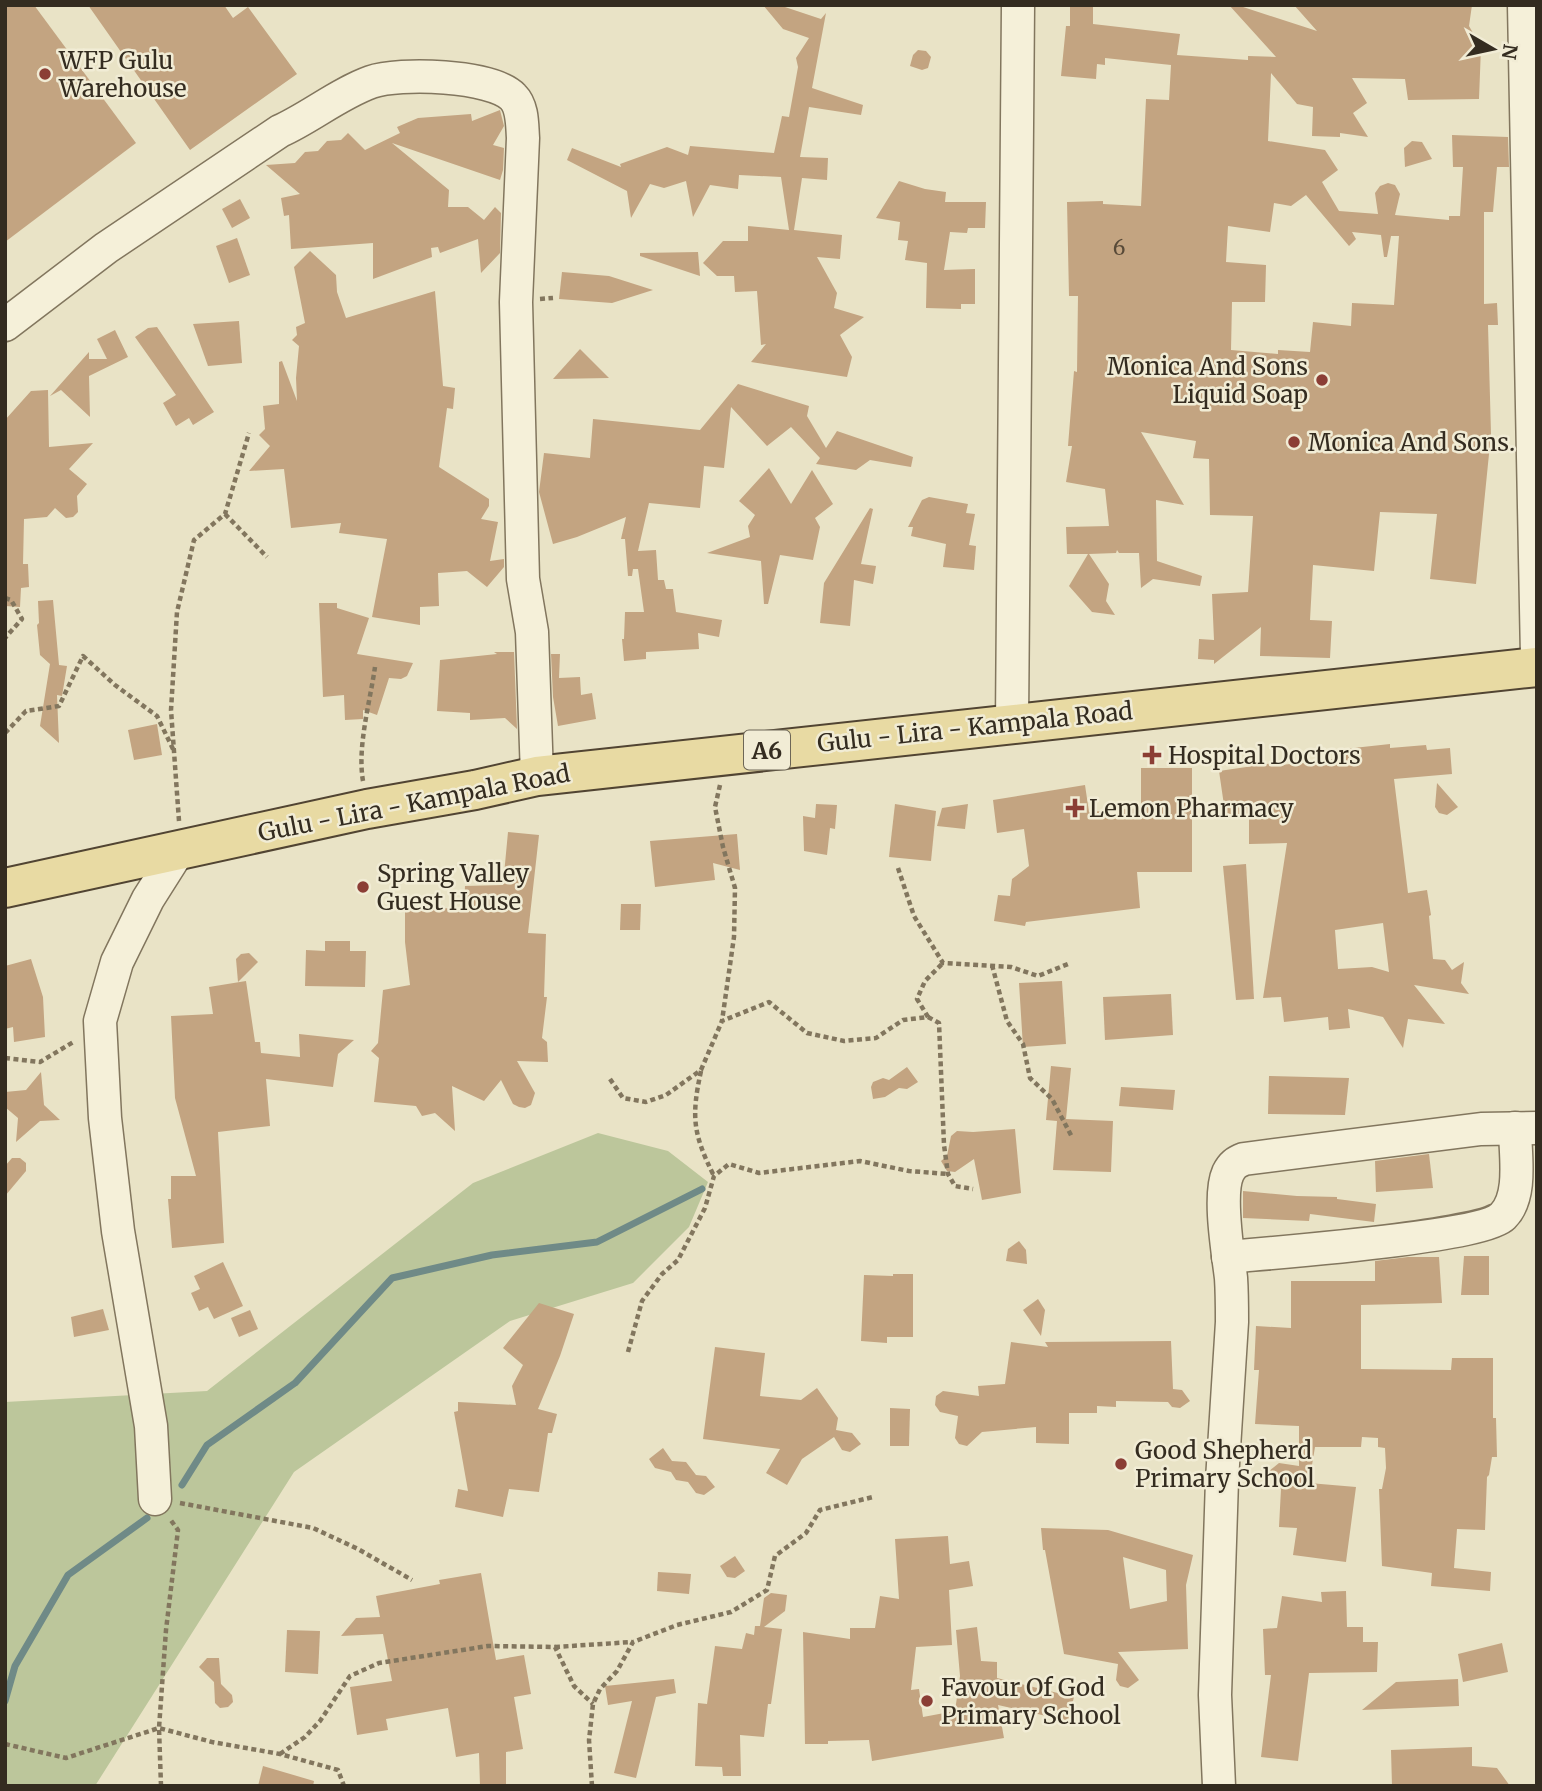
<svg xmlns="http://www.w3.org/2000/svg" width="1542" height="1791" font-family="Merriweather,serif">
<rect width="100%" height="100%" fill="#e9e3c6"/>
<!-- green -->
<polygon fill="#bcc69b" points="598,1133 668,1151 708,1182 689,1227 633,1283 510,1321 294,1472 95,1786 5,1786 5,1402 207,1391 473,1183"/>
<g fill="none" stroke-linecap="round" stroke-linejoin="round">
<!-- stream -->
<g stroke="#6f8a87" stroke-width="7">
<polyline points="182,1485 207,1445 295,1383 392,1278 492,1255 597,1242 702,1189"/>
<polyline points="5,1701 15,1666 68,1575 147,1518"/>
</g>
</g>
<!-- building -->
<g fill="#c3a481" fill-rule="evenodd">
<polygon points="5,5 34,5 136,143 5,242"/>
<polygon points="88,5 224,5 233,18 248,7 297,74 190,150"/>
<polygon points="763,5 779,5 821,19 826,13 812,88 863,105 861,115 809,107 800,157 828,158 827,180 802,178 794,230 842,235 840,259 817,257 837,293 834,308 864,317 840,335 852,357 847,377 751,362 766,344 761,345 757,291 735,292 734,276 717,276 703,263 723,241 748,241 748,226 789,230 781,177 739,175 738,189 710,185 693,217 686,181 664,188 650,184 631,218 627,191 567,160 572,148 621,167 620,164 667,147 688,155 690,146 774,153 782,116 789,117 798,67 796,58 809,38 783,29"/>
<path d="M1070,5H1093V24L1180,34L1177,55L1248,60V56L1276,57L1229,5H1237L1317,31L1294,5H1472L1469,26L1481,47L1479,99L1408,100L1405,79L1352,78L1367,103L1353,113L1368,137L1340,133V137L1312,136L1313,107L1297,104L1271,73L1268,141L1325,150L1338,170L1322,182L1339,211L1378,214L1375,193L1380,186L1388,183L1395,185L1400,194L1395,215L1449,220V216H1460L1463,167H1453L1452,135L1508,137L1509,167H1497L1493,212H1484V304L1497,303L1498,325H1488L1491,434L1476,584L1430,579L1437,514L1380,512L1374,571L1313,565L1310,620L1332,621L1330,658L1260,656L1261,627L1214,664V660L1198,659L1199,639L1214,640L1212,594L1248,592L1253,516L1210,515L1209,459L1193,458L1196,441L1141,432L1184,505L1156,500L1157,561L1202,576L1200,586L1153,579L1141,588L1139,553H1119L1117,550L1116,553L1089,554L1109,584L1106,601L1115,615L1092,612L1069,586L1088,554H1067L1066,527L1109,526L1105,489L1066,482L1072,446H1068L1074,371L1077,372L1078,296H1069L1067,202L1103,201V204L1141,206L1146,99L1169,100L1171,65L1105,58V65L1097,64L1096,79L1061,76L1066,26H1070ZM1306,195L1349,246L1356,239L1352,232L1381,235L1384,257H1387L1391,236H1399L1394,305L1352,303L1351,326L1313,322L1310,352L1278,350V354L1231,350L1232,302H1265L1266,265L1226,262L1228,226L1270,232L1274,203L1291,206Z"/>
<polygon points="918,50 926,51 931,57 928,68 922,70 910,66 913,55"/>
<polygon points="500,110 504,126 493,145 504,148 503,170 500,180 392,143 449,190 448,207 468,207 484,220 495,207 501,213 500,253 481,273 478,239 440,253 438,247 431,248 432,257 373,279 373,243 291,249 289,215 284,216 281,198 300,194 266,165 295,163 305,152 318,151 327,141 341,140 348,133 365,150 400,133 397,127 418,118 471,114 472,121"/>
<polygon points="1412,141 1422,142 1432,159 1405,167 1404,148"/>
<polygon points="899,181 925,189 946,192 945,202 986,202 985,228 968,228 967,233 950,232 944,270 975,269 975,304 961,304 961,309 926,308 927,263 905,260 908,241 898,240 900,222 876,218"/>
<polygon points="240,199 250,218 232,228 222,209"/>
<polygon points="237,238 250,275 229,283 216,246"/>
<polygon points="310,251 336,275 337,292 346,318 435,291 443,386 455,388 453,409 447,408 439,467 489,499 489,506 481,519 498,522 490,561 504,559 504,567 487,587 467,571 438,573 439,606 420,607 420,625 372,617 387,539 339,533 341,523 291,528 284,469 249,471 270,446 259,435 265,429 263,406 279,404 279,362 282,361 297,401 296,378 299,346 292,340 297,335 296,327 305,323 294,267"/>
<polygon points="698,252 700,276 640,256 640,253"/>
<polygon points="562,272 609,276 653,290 612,303 559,299"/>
<polygon points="239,321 242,363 208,366 193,324"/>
<polygon points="157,327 214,412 193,425 189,418 176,426 163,403 176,395 135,337 148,328"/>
<polygon points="115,330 128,357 89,376 90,417 61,390 50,396 89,352 89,359 107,359 97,339"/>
<polygon points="580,349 609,378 553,379"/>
<polygon points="738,384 809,406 807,416 826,448 837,431 913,457 911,467 870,460 856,470 816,464 820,458 791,427 767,446 731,407 724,468 704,466 700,508 649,503 638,551 656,550 658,580 664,580 666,589 673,589 676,612 722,620 719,637 698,633 699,649 646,652 646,659 624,661 622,639 624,639 625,612 644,612 638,569 633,569 632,576 628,576 625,539 621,539 626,517 577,537 553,544 539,492 544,453 590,458 593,419 700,430"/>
<polygon points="48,390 49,447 93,443 69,469 87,484 77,496 78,512 73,517 66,518 55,508 47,517 24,519 23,564 28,564 29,587 21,588 20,607 5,606 5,420 31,391"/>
<polygon points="769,468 791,504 812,470 833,504 815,518 820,527 813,560 780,555 768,604 764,604 761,561 707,553 750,537 748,526 755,515 739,501"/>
<polygon points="929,497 968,504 966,513 975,514 969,545 976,546 974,570 943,567 946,544 911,536 913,527 908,527 922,500"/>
<polygon points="870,508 873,509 861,564 876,566 873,584 854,580 850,626 820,623 824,583"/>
<polygon points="53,600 59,665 67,666 62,696 57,695 59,743 40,726 50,664 40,655 37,625 39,623 38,601"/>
<polygon points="319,603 337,603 337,608 369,618 357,654 413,663 407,676 401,679 389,678 377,715 363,710 363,719 345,720 344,695 323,697"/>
<polygon points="494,652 514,652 517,729 505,718 470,720 470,713 437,711 440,660 497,654"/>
<polygon points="551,654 560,654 559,678 580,677 581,695 592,693 596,719 558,726 553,697"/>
<polygon points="157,724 162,755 134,760 128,730"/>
<path d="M1390,744V748L1426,745L1427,750L1450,748L1452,774L1394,779L1408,893L1427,890L1431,915L1429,916L1433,959L1445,960L1452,970L1464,962L1461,983L1469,994L1414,985L1445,1024L1408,1019L1403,1048L1383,1017L1348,1009L1350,1028L1329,1030L1328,1017L1284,1022L1281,997L1263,998L1287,843L1249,844V815L1226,819L1219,771L1281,762V765L1336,759L1335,750ZM1383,923L1389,972L1372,967L1338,969L1335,930Z"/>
<polygon points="1141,768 1192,768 1192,872 1137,872 1140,908 1026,922 1025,926 994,921 998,895 1010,896 1012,879 1029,866 1024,829 997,833 993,800 1085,785 1089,812 1141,808"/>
<polygon points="1437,783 1458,807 1447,815 1439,813 1435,807"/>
<polygon points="816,804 837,805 835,829 830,828 827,855 804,851 803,816 815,818"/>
<polygon points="895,804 936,811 931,861 889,857"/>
<polygon points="968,804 965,829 937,826 942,808"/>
<polygon points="508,832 539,835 528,933 546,934 544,997 547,997 542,1038 547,1042 548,1062 517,1061 535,1093 531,1105 525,1108 519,1107 513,1104 501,1080 484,1101 452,1086 455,1131 435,1113 422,1116 416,1106 374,1102 379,1058 371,1051 378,1043 383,990 410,985 405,942 405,909 464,908 465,886 503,885"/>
<polygon points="737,834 740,870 713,863 715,880 655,887 650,841"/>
<polygon points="1246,864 1254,999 1236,1000 1223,866"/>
<polygon points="621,904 641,904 640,930 620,930"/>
<polygon points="325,941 350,941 350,951 366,951 365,987 305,986 306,950 325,951"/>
<polygon points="249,953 258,962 238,982 236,959 241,954"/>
<polygon points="31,959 43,997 45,1037 14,1042 13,1027 5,1029 5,966"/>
<polygon points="246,981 255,1042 260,1042 261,1053 300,1057 299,1034 354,1040 338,1054 333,1087 266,1079 270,1126 218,1132 224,1243 172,1248 168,1199 171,1199 171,1176 196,1176 175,1098 171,1016 213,1014 209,987"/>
<polygon points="1062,981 1066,1044 1023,1047 1019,983"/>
<polygon points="1171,994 1173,1035 1105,1040 1103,997"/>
<polygon points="1051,1066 1071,1068 1066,1119 1113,1121 1111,1172 1053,1170 1057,1121 1046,1120"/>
<polygon points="907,1067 918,1082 907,1089 899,1088 885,1097 873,1099 871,1087 873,1082 883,1078 889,1080"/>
<polygon points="41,1072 44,1105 60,1120 40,1121 16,1142 18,1118 5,1107 5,1092 26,1090"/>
<polygon points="1269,1076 1349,1078 1345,1115 1268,1114"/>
<polygon points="1121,1087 1175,1090 1173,1110 1119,1106"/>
<polygon points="1015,1129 1021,1193 982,1200 974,1159 955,1172 947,1171 941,1161 947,1156 951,1136 957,1131 973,1132"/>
<polygon points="1429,1154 1433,1188 1376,1192 1375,1161"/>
<polygon points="12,1158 20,1158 26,1163 26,1171 5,1196 5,1166"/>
<polygon points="1243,1191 1297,1196 1337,1197 1337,1199 1376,1204 1374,1222 1310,1214 1309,1221 1243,1218"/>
<polygon points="1019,1241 1026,1250 1027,1264 1006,1261 1008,1249"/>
<polygon points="1464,1256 1489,1256 1489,1295 1461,1295"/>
<polygon points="1408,1257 1439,1257 1442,1303 1361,1305 1361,1369 1451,1370 1452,1358 1493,1358 1493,1418 1496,1418 1497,1457 1492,1457 1489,1475 1487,1477 1485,1530 1457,1529 1454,1568 1491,1572 1490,1591 1431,1586 1432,1573 1382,1566 1379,1489 1382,1489 1386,1468 1385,1448 1378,1447 1378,1438 1362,1437 1361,1447 1315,1447 1309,1483 1356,1487 1346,1562 1293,1555 1297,1528 1279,1527 1281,1489 1269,1471 1279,1463 1299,1466 1299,1426 1255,1424 1259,1370 1254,1370 1256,1326 1291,1328 1291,1281 1375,1281 1375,1261"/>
<polygon points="223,1262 243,1306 214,1319 208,1307 199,1311 191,1293 200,1289 194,1276"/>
<polygon points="893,1274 913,1274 913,1337 887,1337 887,1343 861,1341 864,1275 893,1276"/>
<polygon points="1038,1299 1045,1310 1041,1336 1023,1310"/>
<polygon points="539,1303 574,1314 560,1356 538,1409 557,1414 552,1433 548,1433 539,1492 509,1489 503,1517 455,1507 458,1489 468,1491 454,1412 458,1411 458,1402 516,1405 512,1386 523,1365 503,1348"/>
<polygon points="103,1309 109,1330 74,1337 71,1317"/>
<polygon points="250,1310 258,1329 239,1337 231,1318"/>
<polygon points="1171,1341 1173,1389 1182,1390 1190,1401 1180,1408 1172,1407 1168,1402 1116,1401 1116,1407 1097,1406 1097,1413 1069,1413 1069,1444 1036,1443 1036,1427 982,1432 967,1446 959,1444 955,1438 958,1416 940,1412 935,1405 936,1396 943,1391 979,1396 978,1386 1005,1384 1011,1342 1048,1347 1045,1342"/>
<polygon points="715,1347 765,1353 760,1396 801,1400 817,1388 838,1418 836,1430 852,1433 861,1444 850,1452 842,1450 834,1437 802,1459 787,1485 766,1473 780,1449 703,1439"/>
<polygon points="890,1408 910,1409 909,1446 890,1446"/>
<polygon points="663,1448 672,1461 686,1462 696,1475 706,1476 715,1487 704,1495 696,1493 688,1482 676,1480 671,1472 655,1468 649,1459"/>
<path d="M1041,1528L1108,1530L1193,1555L1186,1585L1188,1649L1118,1652L1139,1680L1128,1688L1120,1686L1116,1680L1118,1664L1064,1654L1045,1550H1043ZM1123,1557L1166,1570L1167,1601L1130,1609Z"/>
<polygon points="948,1536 950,1564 969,1561 973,1586 949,1590 952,1645 916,1647 911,1690 919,1689 923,1717 955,1711 960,1676 956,1630 977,1627 981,1661 997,1662 997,1678 1074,1697 1068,1721 998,1705 1004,1738 872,1761 869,1740 828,1741 828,1744 805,1744 803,1632 850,1639 850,1628 875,1628 880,1596 899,1599 895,1539"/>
<polygon points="735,1556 745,1571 735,1578 727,1577 720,1566"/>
<polygon points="658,1572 691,1574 689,1594 657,1591"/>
<polygon points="481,1573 496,1660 524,1655 531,1694 514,1697 523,1749 506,1752 506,1786 480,1786 479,1753 456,1757 448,1708 386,1719 388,1730 357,1735 350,1687 392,1681 383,1634 341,1636 356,1618 380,1617 376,1596 440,1584 439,1580"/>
<polygon points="1346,1591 1347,1627 1363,1627 1363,1642 1378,1642 1377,1672 1309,1673 1298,1761 1261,1757 1271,1675 1265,1675 1263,1629 1277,1628 1282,1596 1322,1602 1321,1592"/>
<polygon points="771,1593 787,1595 785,1611 764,1627 782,1629 771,1704 768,1704 764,1737 740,1735 741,1776 723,1776 722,1767 695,1766 698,1703 707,1704 715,1646 742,1649 746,1633 754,1635 755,1626 760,1626 764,1598"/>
<polygon points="287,1630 320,1631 318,1674 285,1672"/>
<polygon points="1502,1643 1508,1672 1463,1682 1458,1654"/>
<polygon points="207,1658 219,1658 221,1684 232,1695 233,1702 228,1707 220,1708 215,1703 214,1682 199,1667"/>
<polygon points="674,1679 676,1693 656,1697 636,1778 614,1773 632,1701 608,1705 605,1686"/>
<polygon points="1458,1679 1459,1706 1362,1710 1396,1682"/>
<polygon points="1472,1747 1472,1766 1497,1768 1510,1786 1392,1786 1391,1750"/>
<polygon points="263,1766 314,1781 313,1786 258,1786"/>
</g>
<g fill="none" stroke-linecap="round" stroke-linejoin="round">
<!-- minor casing -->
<g stroke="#82765e" stroke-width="35">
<g id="minor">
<polyline points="1524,5 1537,657"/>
<path d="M5,325L106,248L280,131C311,117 338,94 371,82C399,72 492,75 513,97C523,107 522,125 523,138L516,302L523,579L532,632L537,776"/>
<polyline points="1012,723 1018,5"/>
<path d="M1228,1257C1269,1253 1483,1237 1503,1216C1523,1196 1515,1154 1515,1128"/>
<polyline points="155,1499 151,1426 118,1231 105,1118 100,1021 117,962 148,899 179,850"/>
<path d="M1219,1786L1215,1695L1222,1480L1232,1322C1232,1307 1232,1293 1231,1278C1228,1253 1218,1195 1228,1173C1232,1165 1236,1162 1244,1159L1481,1129L1537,1128"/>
</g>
</g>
<!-- major casing -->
<g stroke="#514432" stroke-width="42">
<polyline id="major" points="5,888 367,809 475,790 537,776 1537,667"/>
</g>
<!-- path -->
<g stroke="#82765e" stroke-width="4.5" stroke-dasharray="5 3.5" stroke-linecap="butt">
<polyline points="540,299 553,298"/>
<polyline points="225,514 267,557"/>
<polyline points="5,598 11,600 22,619 5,638"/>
<polyline points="5,733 26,711 59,706 83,656 115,685 157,716 174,751"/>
<path d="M363,781C357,747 370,702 375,667"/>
<polyline points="720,785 715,807 723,847 735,888 734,937 722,1021"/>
<polyline points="179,821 171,710 177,612 194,540 225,514 249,433"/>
<polyline points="898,868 914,916 943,963 1011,967 1038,976 1068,964"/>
<polyline points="992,965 1007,1021 1023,1044 1030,1078 1052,1099 1072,1137"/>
<polyline points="928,1017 939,1023 944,1145 948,1174 955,1186 973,1189"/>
<polyline points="5,1058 40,1062 75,1041"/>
<path d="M701,1071C691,1117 693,1134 714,1176"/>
<polyline points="610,1079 623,1098 646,1102 666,1095 701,1070 722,1021 769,1002 807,1033 844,1041 876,1038 903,1020 928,1017 917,999 925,981 943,963"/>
<polyline points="628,1352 642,1301 662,1274 678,1260 705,1208 714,1176 729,1164 759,1173 860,1161 909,1171 948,1174"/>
<polyline points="180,1503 313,1528 358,1549 412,1580"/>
<polyline points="555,1647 632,1642"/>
<polyline points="5,1744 66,1758 159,1728 212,1742 280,1754 338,1770 344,1786"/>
<polyline points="280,1754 305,1737 320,1721 350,1676 379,1663 488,1646 555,1647 574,1686 593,1704"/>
<polyline points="161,1786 159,1728 166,1630 178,1530 170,1519"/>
<polyline points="592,1786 589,1740 593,1704 600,1689 617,1671 633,1642 677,1625 731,1612 767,1590 775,1556 806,1533 820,1510 873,1497"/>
</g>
<!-- minor -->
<use href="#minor" stroke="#f5f0d9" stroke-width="32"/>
<!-- major -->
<use href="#major" stroke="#e8daa3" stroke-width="38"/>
</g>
<!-- markers -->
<g fill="#8b3e35" stroke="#f1ecd5" stroke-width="2.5">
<circle cx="45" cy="74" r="7"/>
<circle cx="1322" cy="380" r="7"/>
<circle cx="1294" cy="442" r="7"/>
<path d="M1148.5 744.5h7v7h7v7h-7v7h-7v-7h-7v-7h7z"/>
<path d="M1071.5 797.5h7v7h7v7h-7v7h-7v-7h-7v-7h7z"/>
<circle cx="363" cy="887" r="7"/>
<circle cx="1121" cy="1464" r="7"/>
<circle cx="927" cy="1701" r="7"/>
</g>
<g text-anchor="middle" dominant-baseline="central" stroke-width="5" stroke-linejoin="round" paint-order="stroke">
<!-- number labels -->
<g font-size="21" fill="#584a38">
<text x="1119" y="247">6</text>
</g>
<!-- shield labels -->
<rect fill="#f1ecd5" stroke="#6d6656" stroke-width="2" x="744" y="730.5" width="46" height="39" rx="5"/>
<g font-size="23" font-weight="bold" fill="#342c20">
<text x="767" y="750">A6</text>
</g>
<!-- poi labels -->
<g font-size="24" fill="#342c20" stroke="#f1ecd5" text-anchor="start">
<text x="59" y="60">WFP Gulu<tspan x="59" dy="28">Warehouse</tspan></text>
<text x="1308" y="366" text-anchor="end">Monica And Sons<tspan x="1308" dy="28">Liquid Soap</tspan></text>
<text x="1308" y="442">Monica And Sons.</text>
<text x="1168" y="755">Hospital Doctors</text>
<text x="1089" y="808">Lemon Pharmacy</text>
<text x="377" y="873">Spring Valley<tspan x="377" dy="28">Guest House</tspan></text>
<text x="1135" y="1450">Good Shepherd<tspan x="1135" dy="28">Primary School</tspan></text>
<text x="941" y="1687">Favour Of God<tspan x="941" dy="28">Primary School</tspan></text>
</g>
<!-- street labels -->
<g font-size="24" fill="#342c20" stroke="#f1ecd5">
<text transform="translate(975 727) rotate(-6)">Gulu - Lira - Kampala Road</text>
<text transform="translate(414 803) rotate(-11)">Gulu - Lira - Kampala Road</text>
</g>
</g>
<!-- border -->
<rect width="1542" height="1791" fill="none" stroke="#342c20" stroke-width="14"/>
<!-- north arrow -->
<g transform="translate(1493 49) rotate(99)" stroke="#f1ecd5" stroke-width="5" paint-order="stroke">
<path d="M0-5L12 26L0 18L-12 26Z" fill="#342c20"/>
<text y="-10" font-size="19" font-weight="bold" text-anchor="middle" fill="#342c20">N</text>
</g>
</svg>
